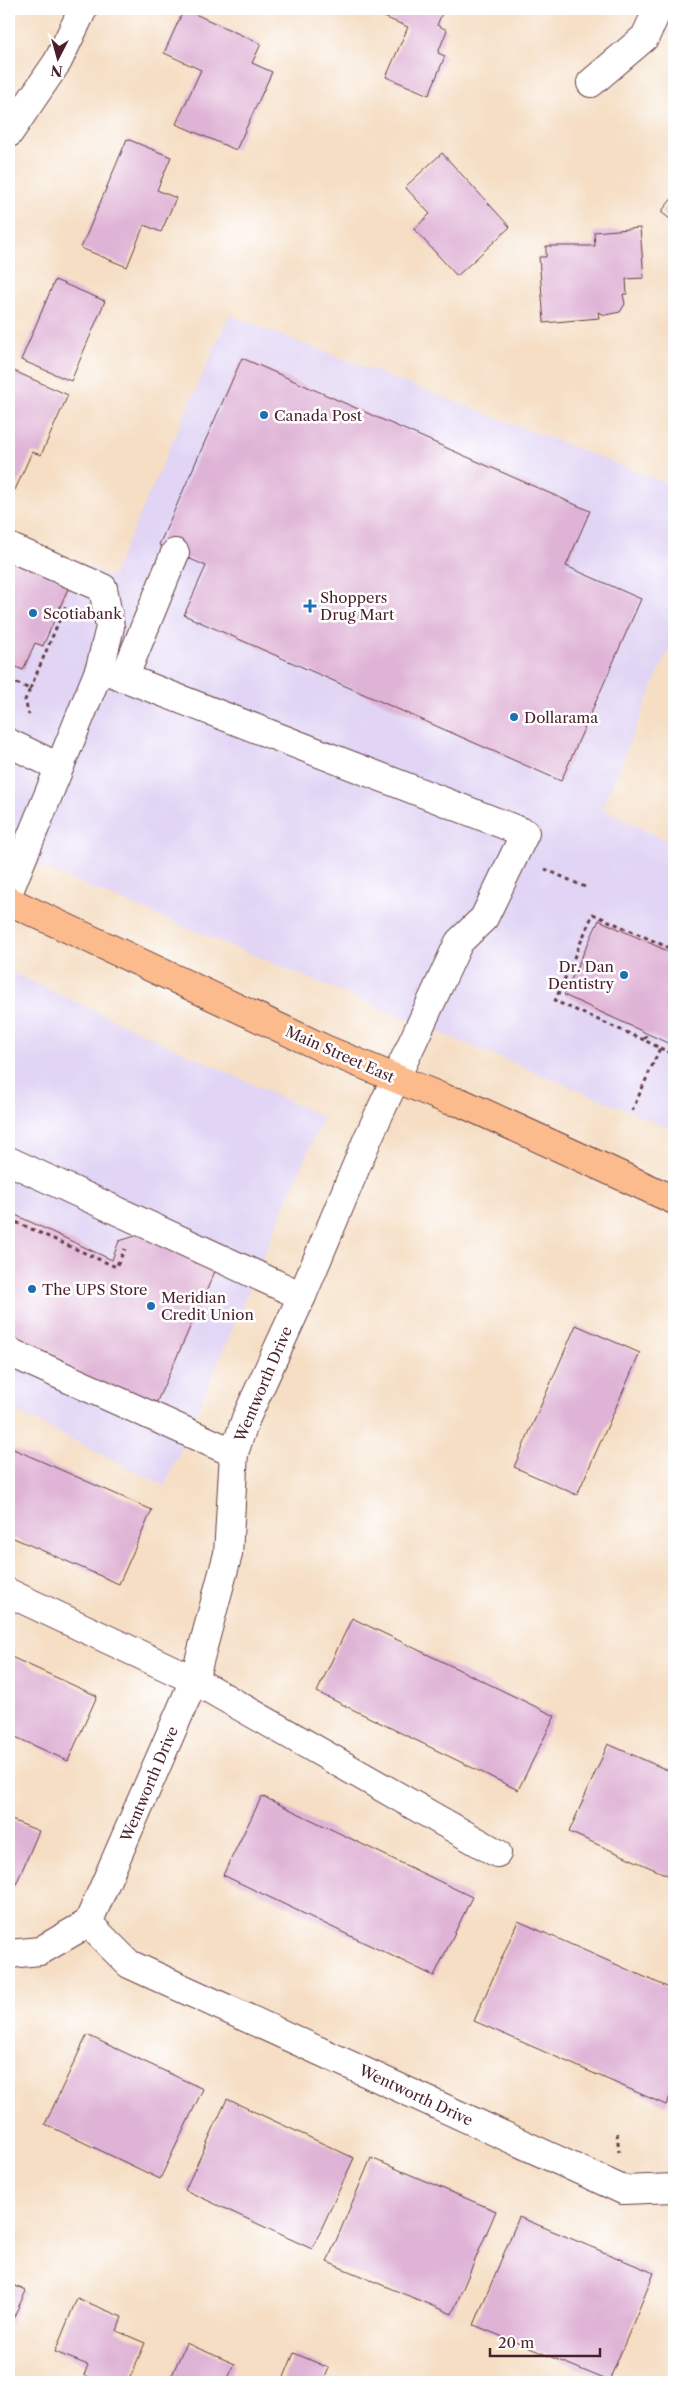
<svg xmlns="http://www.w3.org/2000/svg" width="683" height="2391" font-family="'Libre Caslon Text',serif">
<rect width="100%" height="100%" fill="#fff"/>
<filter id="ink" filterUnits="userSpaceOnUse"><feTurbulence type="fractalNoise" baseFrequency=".02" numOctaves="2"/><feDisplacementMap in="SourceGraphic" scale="10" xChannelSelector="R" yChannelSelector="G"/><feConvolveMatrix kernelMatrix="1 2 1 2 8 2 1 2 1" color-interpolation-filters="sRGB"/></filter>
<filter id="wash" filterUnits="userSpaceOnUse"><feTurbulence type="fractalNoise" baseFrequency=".0096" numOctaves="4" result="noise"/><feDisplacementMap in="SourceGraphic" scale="20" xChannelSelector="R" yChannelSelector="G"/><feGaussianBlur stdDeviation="1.12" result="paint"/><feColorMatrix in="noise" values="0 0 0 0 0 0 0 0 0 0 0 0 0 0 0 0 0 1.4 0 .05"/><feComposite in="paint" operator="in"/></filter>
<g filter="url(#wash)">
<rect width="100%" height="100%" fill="#f5dec4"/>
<!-- built -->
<g fill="#e1d4f4">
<polygon points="229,315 674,486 674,636 602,809 674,844 674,1130 9,854 9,534 112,577"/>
<polygon points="9,971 323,1117 165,1486 9,1408"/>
</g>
<g id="blocks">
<!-- building -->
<g fill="#dfb3d6">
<polygon points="184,9 261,44 252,63 272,72 236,150 176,124 201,70 164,53"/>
<polygon points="365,9 444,9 437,25 447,30 438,53 445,56 429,95 386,77 408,27"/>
<polygon points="127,139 171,157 157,190 176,198 161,232 144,225 127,267 81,248"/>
<polygon points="442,153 510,227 457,276 414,229 430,214 405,187"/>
<polygon points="674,196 674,222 661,212"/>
<polygon points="640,228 644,278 626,279 627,294 623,294 625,304 620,312 605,315 598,312 599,318 544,323 539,257 546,257 546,246 595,246 594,232"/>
<polygon points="55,280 105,301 71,381 21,360"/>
<polygon points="242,358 590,511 566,566 641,599 561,781 184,615 206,566 159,545"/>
<polygon points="14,371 68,395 41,455 32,452 15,490 9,488 9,384"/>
<polygon points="9,557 70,584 43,646 35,643 23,670 9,664"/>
<polygon points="599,920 674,954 674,1046 564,995"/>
<polygon points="9,1212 112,1260 119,1241 139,1235 216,1269 154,1408 9,1340"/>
<polygon points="576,1325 640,1353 577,1495 514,1467"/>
<polygon points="9,1447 152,1510 119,1584 9,1536"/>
<polygon points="352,1618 555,1716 518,1790 317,1692"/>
<polygon points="9,1656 97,1696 68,1761 9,1734"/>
<polygon points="608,1744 674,1773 674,1878 569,1832"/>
<polygon points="262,1796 472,1897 434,1976 223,1875"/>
<polygon points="9,1819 39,1831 11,1896 9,1894"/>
<polygon points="518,1921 674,1990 674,2088 666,2105 474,2021"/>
<polygon points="87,2035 203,2089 160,2179 45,2124"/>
<polygon points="227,2099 354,2158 312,2249 185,2190"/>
<polygon points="371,2158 496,2211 452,2314 327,2262"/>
<polygon points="519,2217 654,2273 609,2381 474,2325"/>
<polygon points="9,2283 26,2291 9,2327"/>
<polygon points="77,2298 122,2317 117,2331 145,2343 128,2382 100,2382 84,2375 88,2365 55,2352"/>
<polygon points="186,2343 235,2364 228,2378 237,2382 169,2382"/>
<polygon points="294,2353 329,2368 323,2382 282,2382"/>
</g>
</g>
</g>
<g filter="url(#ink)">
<use href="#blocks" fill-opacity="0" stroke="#643c42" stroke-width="1"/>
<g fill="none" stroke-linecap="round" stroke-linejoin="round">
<!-- minor casing -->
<g stroke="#643c42" stroke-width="30">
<g id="minor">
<polyline points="591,83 645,37 658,9"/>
<polyline points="9,133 58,61 83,9"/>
<polyline points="9,547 103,588 110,627 100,668"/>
<polyline points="124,678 175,553"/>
<polyline points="9,743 59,767"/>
<polyline points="9,891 100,668 525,833 484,918 459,942 368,1138 302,1296 246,1418 234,1453 228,1554 194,1680 88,1923"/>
<polyline points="9,1161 302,1296"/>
<polyline points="9,1352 234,1453"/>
<polyline points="9,1593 194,1680 497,1853"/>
<polyline points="88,1923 129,1964 623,2190 674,2188"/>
<polyline points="9,1954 40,1951 88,1923"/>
</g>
</g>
<!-- major casing -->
<g stroke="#643c42" stroke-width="30">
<polyline id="major" points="9,901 325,1049 448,1100 462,1103 674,1200"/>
</g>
<!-- path -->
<g stroke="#643c42" stroke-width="3" stroke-dasharray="4 4" stroke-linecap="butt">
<polyline points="9,680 30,689 25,700 29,715"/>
<polyline points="30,689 65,607"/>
<polyline points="545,869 585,887"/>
<polyline points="644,1040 555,1001 593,914 674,950"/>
<polyline points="660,1048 674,1054"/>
<polyline points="632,1111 660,1048 644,1040 647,1033"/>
<polyline points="9,1219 116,1267 125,1249"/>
<polyline points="617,2133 619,2152"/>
</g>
<!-- minor -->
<use href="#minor" stroke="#fff" stroke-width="28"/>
<!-- major -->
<use href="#major" stroke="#fbbb8c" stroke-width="28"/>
</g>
</g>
<!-- markers -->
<g fill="#1f6fb2" stroke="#fff" stroke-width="2">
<circle cx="264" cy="415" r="5"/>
<path d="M307.5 598.5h5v5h5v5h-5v5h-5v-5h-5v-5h5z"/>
<circle cx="33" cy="613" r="5"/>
<circle cx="514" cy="717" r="5"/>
<circle cx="624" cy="975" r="5"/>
<circle cx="32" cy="1289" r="5"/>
<circle cx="151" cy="1306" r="5"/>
</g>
<g text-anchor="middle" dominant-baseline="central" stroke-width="5" stroke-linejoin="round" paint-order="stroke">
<!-- poi labels -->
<g font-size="15" fill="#4a1f2b" stroke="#fff" text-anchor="start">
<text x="274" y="415">Canada Post</text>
<text x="320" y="597">Shoppers<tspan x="320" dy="17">Drug Mart</tspan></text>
<text x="43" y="613">Scotiabank</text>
<text x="524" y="717">Dollarama</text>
<text x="614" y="966" text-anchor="end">Dr. Dan<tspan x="614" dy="17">Dentistry</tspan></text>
<text x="42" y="1289">The UPS Store</text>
<text x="161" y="1297">Meridian<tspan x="161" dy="17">Credit Union</tspan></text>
</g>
<!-- street labels -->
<g font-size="15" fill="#4a1f2b" stroke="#fff">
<text transform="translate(340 1054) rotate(24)">Main Street East</text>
<text transform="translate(263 1384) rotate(-67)">Wentworth Drive</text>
<text transform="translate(149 1784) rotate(-67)">Wentworth Drive</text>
<text transform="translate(416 2095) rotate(25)">Wentworth Drive</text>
</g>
</g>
<!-- margin -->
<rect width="683" height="2391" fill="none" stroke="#fff" stroke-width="30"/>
<!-- north arrow -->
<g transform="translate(58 58) rotate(186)" stroke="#ffffff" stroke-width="4" paint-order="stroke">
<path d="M0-4L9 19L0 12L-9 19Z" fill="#4a1f2b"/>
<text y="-8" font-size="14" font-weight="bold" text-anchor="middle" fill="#4a1f2b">N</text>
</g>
<!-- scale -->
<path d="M490 2348v8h110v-8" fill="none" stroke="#4a1f2b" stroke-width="2.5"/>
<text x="498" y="2348" font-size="15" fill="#4a1f2b" stroke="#ffffff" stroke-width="4" paint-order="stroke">20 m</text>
</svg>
